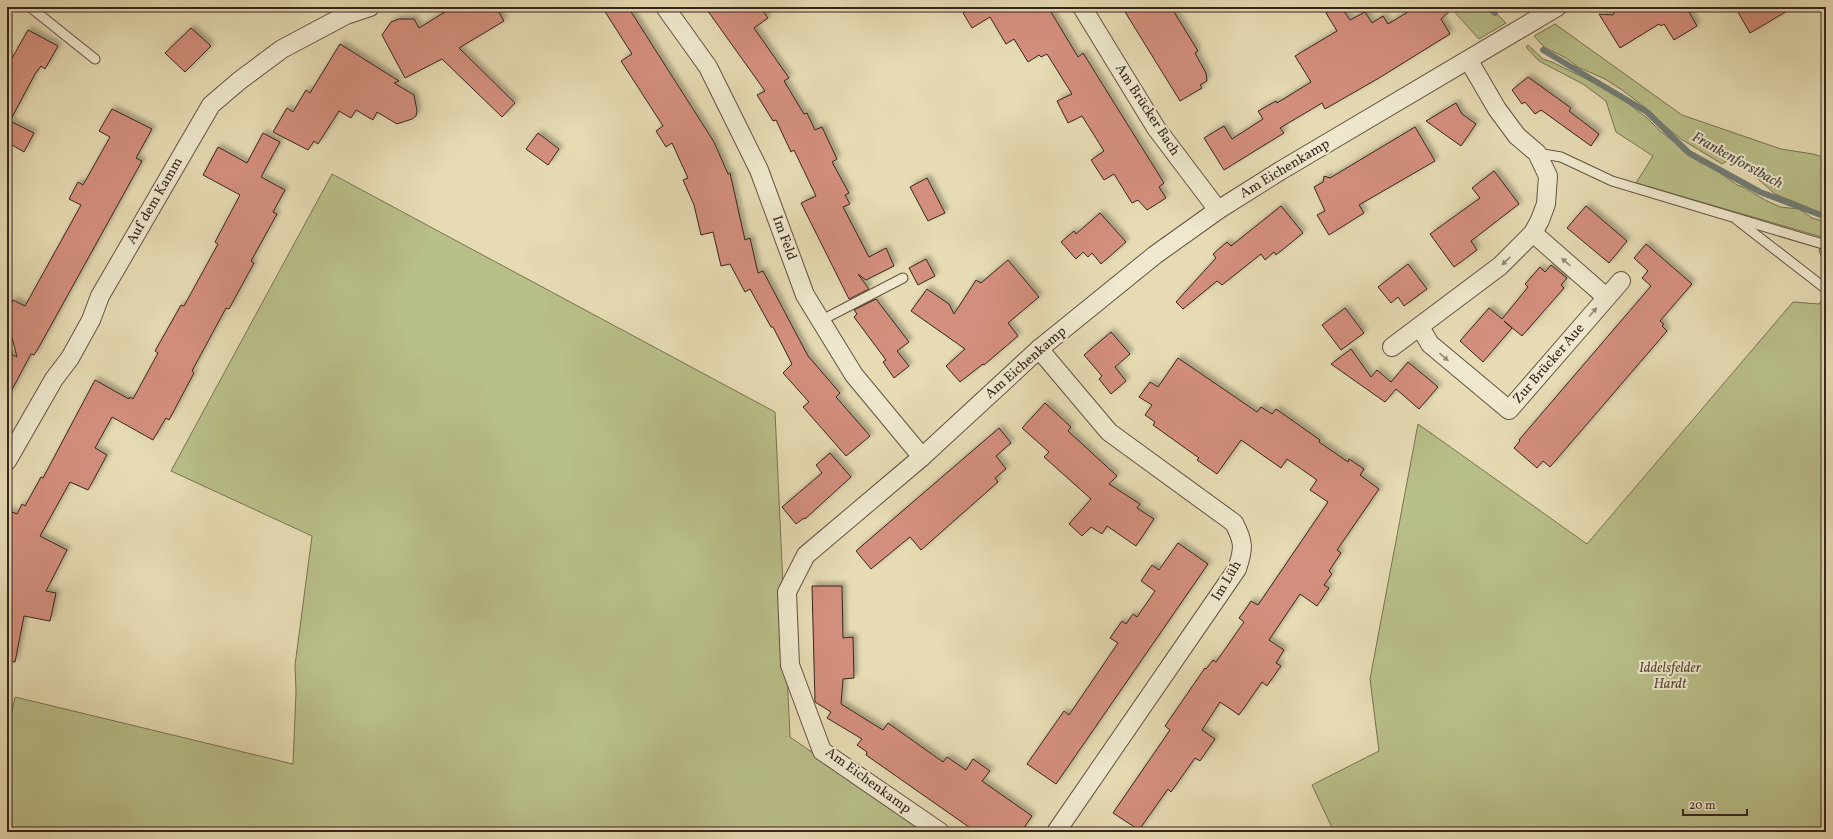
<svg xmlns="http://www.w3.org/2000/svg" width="1833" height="839" font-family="Vollkorn,serif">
<defs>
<filter id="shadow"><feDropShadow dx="3.5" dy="-3.5" stdDeviation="2" flood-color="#0004"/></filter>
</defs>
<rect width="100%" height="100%" fill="#e6dbb3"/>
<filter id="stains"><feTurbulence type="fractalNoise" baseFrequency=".005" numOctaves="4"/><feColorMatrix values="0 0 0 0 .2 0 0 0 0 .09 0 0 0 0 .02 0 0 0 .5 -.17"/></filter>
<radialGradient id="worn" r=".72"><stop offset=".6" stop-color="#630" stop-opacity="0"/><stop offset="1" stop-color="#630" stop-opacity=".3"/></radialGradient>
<!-- green -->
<g fill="#b9bf89" stroke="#787254">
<polygon points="1450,7 1490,7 1506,23 1479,39"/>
<polygon points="1555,24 1682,115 1781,149 1813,154 1826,158 1826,213 1812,211 1807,207 1775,194 1733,157 1722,164 1681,139 1665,126 1651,112 1622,90 1605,79 1578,67 1566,58 1544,47 1534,36"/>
<polygon points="1528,45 1543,59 1552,62 1615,93 1647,118 1660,131 1701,163 1705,162 1737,185 1743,187 1765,200 1780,207 1799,209 1812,218 1826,222 1826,267 1819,251 1825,238 1636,183 1653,156 1616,132 1606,101 1583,84 1539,61 1526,47"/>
<polygon points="332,174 775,412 790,737 927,832 7,832 7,734 15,697 293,764 296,692 295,665 312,536 171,471"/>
<polygon points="1826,295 1826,832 1334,832 1312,785 1379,751 1370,679 1418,424 1587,544 1793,302 1819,304"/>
</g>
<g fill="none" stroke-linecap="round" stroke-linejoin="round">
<!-- stream -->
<g stroke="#717e77" stroke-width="6">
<polyline points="1489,7 1495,13"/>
<polyline points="1543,50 1647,112 1689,153 1760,192 1826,217"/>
</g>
</g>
<!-- building -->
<g fill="#d38f7d" stroke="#37251e" filter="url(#shadow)">
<polygon points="453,7 496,7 504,21 459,48 515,103 502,117 442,59 405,78 382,35 391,22 399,19 414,19 419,28"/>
<polygon points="602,7 628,7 714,142 728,174 730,173 745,240 750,238 758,273 763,271 808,356 840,393 836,397 870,436 846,456 803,407 809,402 783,373 792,364 773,327 771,327 750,289 745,292 730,264 721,266 713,232 701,235 694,205 683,180 688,178 672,143 666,147 656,131 663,126 621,61 632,54"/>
<polygon points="705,7 760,7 768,18 754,28 789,78 784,81 804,114 807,113 815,130 822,127 837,159 832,162 849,193 845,195 850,204 843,207 869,257 886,248 894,266 866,280 858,274 869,289 849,299 801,203 816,196 794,150 791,152 776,120 773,121 757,95 765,91"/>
<polygon points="972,7 1048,7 1078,57 1083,53 1164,183 1159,187 1166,198 1147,210 1138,200 1132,203 1114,174 1104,180 1091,160 1104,151 1082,116 1068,123 1057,101 1072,94 1047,54 1041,57 1039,55 1028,62 1014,39 1006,44 990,17 972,28 963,13"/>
<polygon points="1122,7 1171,7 1198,51 1195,53 1206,73 1207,81 1200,85 1202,88 1180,101"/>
<polygon points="1336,7 1341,7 1350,20 1365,12 1372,23 1383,16 1388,24 1416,7 1454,7 1441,19 1450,34 1379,78 1325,109 1322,103 1280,128 1284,133 1224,170 1204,138 1224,126 1232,139 1263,119 1258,111 1276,101 1277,103 1311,82 1295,56 1337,31 1326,13"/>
<polygon points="1617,7 1693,7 1688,10 1697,26 1674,40 1664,24 1661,26 1659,24 1620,48 1599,14 1613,15"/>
<polygon points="1735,7 1794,7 1750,33"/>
<polygon points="191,28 211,46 185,72 165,53"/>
<polygon points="28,30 58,46 45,69 41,66 35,74 10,121 34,133 24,152 7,142 7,67"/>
<polygon points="340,44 399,81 394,83 414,95 417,111 416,116 412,119 397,124 377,112 373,120 356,110 351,118 339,111 318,144 314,141 308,150 273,132 287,108 293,112 306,90 310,93"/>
<polygon points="1528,77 1571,108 1569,111 1599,134 1591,146 1541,110 1535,114 1525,102 1522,104 1512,90"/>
<polygon points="1456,103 1462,114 1476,124 1461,146 1426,121"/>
<polygon points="112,109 152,129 136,158 142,161 39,347 34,355 31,354 7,399 7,352 17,357 7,319 7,312 13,300 25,306 81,205 69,199 78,182 83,185 110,137 99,131"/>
<polygon points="1415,127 1435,161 1359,205 1364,213 1329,235 1317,215 1325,211 1314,187 1323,182 1324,176 1330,178"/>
<polygon points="263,133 280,142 261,177 285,190 273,212 277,214 251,261 254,263 229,309 226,308 192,371 194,373 169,420 166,418 153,440 112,417 95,448 107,455 88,490 70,482 40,536 67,550 46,591 56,593 50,621 24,616 15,662 7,661 7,510 17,514 22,504 25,506 41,477 43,478 95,380 129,399 130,397 133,399 158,353 155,351 181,305 184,306 218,244 215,242 240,195 203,175 218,147 247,163"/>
<polygon points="538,133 559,149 548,165 526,149"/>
<polygon points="1494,171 1519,204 1471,241 1477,250 1454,267 1430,234 1480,198 1472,188"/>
<polygon points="927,178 945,213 928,221 910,187"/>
<polygon points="1281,206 1303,233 1276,255 1274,252 1265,260 1261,254 1222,285 1217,281 1183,309 1176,302 1216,258 1213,254 1227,242 1231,246"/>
<polygon points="1586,206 1627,241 1609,263 1567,228"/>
<polygon points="1100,213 1126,242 1101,264 1092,253 1088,257 1083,252 1076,259 1061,242 1074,231 1076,234"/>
<polygon points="1646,244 1692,284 1660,321 1664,324 1662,326 1667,331 1550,467 1543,461 1537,468 1514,448 1520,441 1519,440 1651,286 1642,278 1648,271 1634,258"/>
<polygon points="926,259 935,276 918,285 909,268"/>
<polygon points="1008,260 1039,297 1008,323 1018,336 984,365 983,364 960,382 946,366 965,349 911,311 927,289 949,304 954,314 976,280 981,283"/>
<polygon points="1408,264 1427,289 1404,306 1398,297 1391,303 1378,287"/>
<polygon points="1551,265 1567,278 1561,285 1564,288 1522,336 1504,321 1512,328 1483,362 1460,341 1489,308 1502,319 1528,287 1525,284 1540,267 1545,272"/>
<polygon points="876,299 909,342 897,351 909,366 894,378 883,362 886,360 854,317 857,314 854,310"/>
<polygon points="1345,308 1364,333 1341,350 1322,325"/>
<polygon points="1111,332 1130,354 1115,367 1126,381 1111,394 1099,379 1102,376 1084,355"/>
<polygon points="1351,349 1371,377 1377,370 1391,382 1408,362 1438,387 1419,409 1396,389 1385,402 1331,364"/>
<polygon points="1178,358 1257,412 1261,407 1272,414 1276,409 1320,440 1319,442 1348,462 1349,459 1364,469 1360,475 1379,489 1337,550 1341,553 1329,571 1332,574 1324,585 1329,588 1317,606 1300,594 1269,640 1284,650 1276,663 1281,666 1267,686 1262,682 1239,715 1220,702 1202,730 1215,739 1200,761 1195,758 1171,792 1168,789 1139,830 1113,813 1170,730 1165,726 1205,668 1206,669 1213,660 1216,662 1244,622 1239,618 1245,610 1251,601 1258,605 1328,502 1310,490 1317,480 1287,459 1281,468 1241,440 1217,474 1197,460 1199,458 1153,425 1155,422 1145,415 1152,405 1139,397 1150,382 1158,387"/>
<polygon points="1045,403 1071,427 1068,431 1117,476 1109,484 1140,504 1137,508 1154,519 1136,546 1107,526 1102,534 1091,527 1082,536 1069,524 1091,499 1044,457 1049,452 1022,428"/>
<polygon points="999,428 1011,443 996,456 1006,469 995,478 998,482 921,550 910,537 871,569 856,551"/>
<polygon points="830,453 851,477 805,519 804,518 796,524 782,507 822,473 816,465"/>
<polygon points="1178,543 1208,564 1056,784 1027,764 1064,711 1069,715 1099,671 1118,643 1110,638 1122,621 1126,624 1133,614 1137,617 1155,591 1141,581 1152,565 1159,570"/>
<polygon points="812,586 842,586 843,638 853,637 854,678 843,679 841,704 883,730 888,723 943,762 947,757 966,770 973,759 990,771 982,781 1032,816 1021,832 976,832 866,755 867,752 857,745 862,739 827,718 831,712 815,702"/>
</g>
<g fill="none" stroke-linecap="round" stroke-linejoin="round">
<!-- lane casing -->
<g stroke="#635243" stroke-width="11">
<g id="lane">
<polyline points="30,7 95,59"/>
<polyline points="1537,153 1561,157 1612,181 1826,245"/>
<polyline points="1737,220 1826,289"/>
<polyline points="820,321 903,278"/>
</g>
</g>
<!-- street casing -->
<g stroke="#635243" stroke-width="20">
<g id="street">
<polyline points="665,7 708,67 759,170 805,295 854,375 922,457"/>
<polyline points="1082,7 1156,128 1218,210"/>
<polyline points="1533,233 1606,297"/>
<polyline points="1420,327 1430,344 1509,410 1621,281"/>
<polyline points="1392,347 1500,266 1533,233 1540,220 1546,204 1548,176 1537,153 1517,136 1497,109 1469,61"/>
<path d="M1039,349L1109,432L1234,523C1244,542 1244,548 1237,569L1056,832"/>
<polyline points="7,461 54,379 70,358 91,320 100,296 211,105 239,81 282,49 346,15 370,7"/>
<polyline points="940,832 822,751 790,665 787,592 806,555 922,457 1039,349 1155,255 1218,210 1280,171 1557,7"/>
</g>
</g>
<!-- lane -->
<use href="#lane" stroke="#efe8ce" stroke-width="9"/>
<!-- street -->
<use href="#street" stroke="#efe8ce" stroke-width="18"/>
</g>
<!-- one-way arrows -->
<defs><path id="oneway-solid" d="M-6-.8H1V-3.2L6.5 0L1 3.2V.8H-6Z"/></defs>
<g fill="#938676">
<use href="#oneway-solid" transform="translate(1506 261) rotate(136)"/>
<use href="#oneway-solid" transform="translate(1566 262) rotate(-139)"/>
<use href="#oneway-solid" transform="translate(1593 312) rotate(-50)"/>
<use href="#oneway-solid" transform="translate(1444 357) rotate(41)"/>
</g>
<g text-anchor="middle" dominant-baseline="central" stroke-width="4" stroke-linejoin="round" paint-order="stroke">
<!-- street labels -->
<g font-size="14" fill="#37251e" stroke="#efe8ce">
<text transform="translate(1147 110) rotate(57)">Am Brücker Bach</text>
<text transform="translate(1285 169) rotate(-31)">Am Eichenkamp</text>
<text transform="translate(155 201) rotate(-60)">Auf dem Kamm</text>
<text transform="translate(784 238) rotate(70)">Im Feld</text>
<text transform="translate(1026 363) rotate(-41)">Am Eichenkamp</text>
<text transform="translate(1549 364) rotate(-49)">Zur Brücker Aue</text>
<text transform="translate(1227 581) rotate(-59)">Im Lüh</text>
<text transform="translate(868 781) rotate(36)">Am Eichenkamp</text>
</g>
<!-- park labels -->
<g font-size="14" font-style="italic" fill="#584c39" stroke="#efe8ce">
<text x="1670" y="668">Iddelsfelder<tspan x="1670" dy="16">Hardt</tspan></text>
</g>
<!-- water labels -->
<g font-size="15" font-style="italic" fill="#4f4a43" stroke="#efe8ce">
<text transform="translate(1737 161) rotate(29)">Frankenforstbach</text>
</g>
</g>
<!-- margin -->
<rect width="1833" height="839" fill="none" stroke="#e6dbb3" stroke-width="24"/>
<rect x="8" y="8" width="1817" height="823" fill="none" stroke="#37251e" stroke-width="2"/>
<rect x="12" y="12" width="1809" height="815" fill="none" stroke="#37251e"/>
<!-- scale -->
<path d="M1683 809v6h64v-6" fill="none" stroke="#37251e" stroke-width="2"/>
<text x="1689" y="809" font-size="12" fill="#37251e" stroke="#efe8ce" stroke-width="3" paint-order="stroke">20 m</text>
<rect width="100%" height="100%" filter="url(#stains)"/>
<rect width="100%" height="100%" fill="url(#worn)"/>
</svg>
